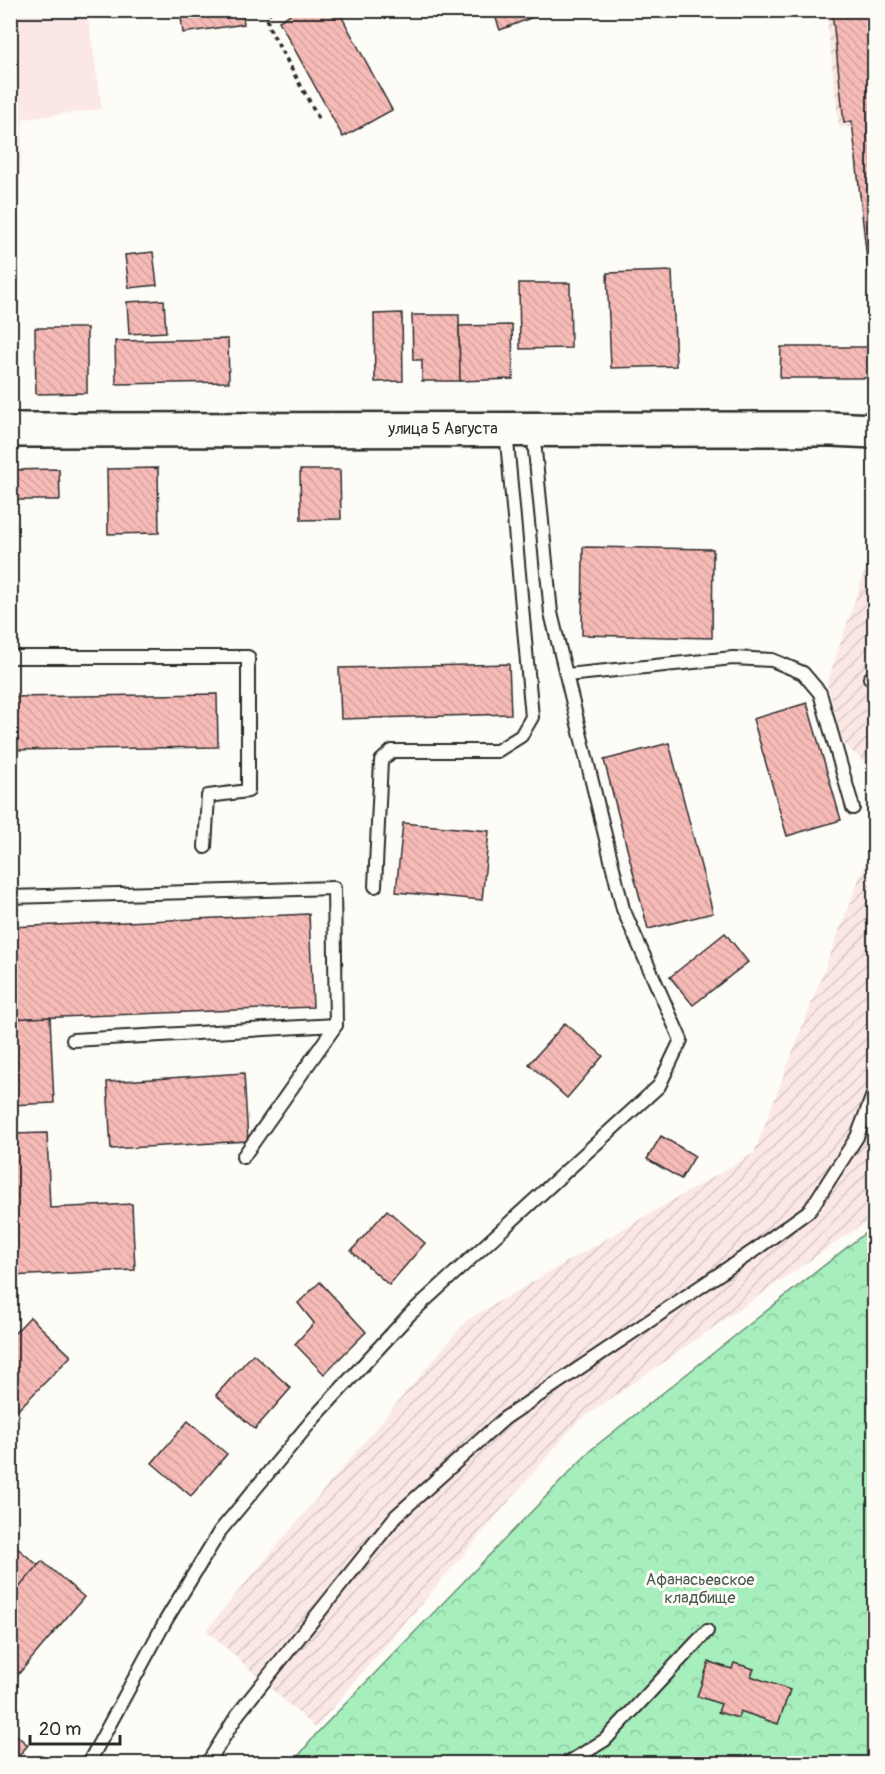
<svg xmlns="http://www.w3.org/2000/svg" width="885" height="1774" font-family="Pangolin,sans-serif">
<defs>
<pattern id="industrial-furrows" width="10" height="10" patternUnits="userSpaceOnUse" patternTransform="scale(1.5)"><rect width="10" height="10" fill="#fbe8e4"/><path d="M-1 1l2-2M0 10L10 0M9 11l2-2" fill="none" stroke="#d7c7c4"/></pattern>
<pattern id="forest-crowns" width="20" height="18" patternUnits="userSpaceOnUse" patternTransform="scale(1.5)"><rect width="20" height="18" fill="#a6eebb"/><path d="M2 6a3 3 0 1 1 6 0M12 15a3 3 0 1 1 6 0" fill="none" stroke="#8fcca1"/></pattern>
<pattern id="building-back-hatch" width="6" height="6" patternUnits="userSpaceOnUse" patternTransform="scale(1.5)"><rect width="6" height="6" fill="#f7bbb7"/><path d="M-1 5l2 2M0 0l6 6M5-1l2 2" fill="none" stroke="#d4a19e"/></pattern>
</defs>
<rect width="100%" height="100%" fill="#fdfcf7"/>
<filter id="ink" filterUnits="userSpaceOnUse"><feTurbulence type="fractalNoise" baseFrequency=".0167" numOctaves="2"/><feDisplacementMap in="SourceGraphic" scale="12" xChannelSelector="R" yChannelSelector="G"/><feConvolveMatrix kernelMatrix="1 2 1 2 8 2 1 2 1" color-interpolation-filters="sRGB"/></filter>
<g filter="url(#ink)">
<!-- built -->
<polygon fill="#fbe8e4" points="11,10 87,11 102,109 23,119 17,229 11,232"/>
<!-- industrial -->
<g fill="url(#industrial-furrows)">
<polygon points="826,11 874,11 874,124 839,128"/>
<polygon points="874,544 874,771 843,743 827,683"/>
<polygon points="874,840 874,1216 577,1422 315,1728 206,1630 467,1320 754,1153"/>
</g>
<!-- forest -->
<polygon fill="url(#forest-crowns)" stroke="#688c73" stroke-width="1.5" points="874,1226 874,1763 292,1764 317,1733 593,1448"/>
<!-- building -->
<g fill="url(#building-back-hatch)" stroke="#2b2b2b" stroke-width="1.5">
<polygon points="107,10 165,10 109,18"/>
<polygon points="180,10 242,10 244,24 183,33"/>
<polygon points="297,10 338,10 392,110 343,137 279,21"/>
<polygon points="493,10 551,10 500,30"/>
<polygon points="832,10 874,10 874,288 870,288 852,121 844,123"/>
<polygon points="153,252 157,285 129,288 125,255"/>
<polygon points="672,271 676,366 611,368 607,273"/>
<polygon points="519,283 570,283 571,348 520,349"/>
<polygon points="164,300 166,332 129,334 127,302"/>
<polygon points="402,313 403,381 375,382 374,314"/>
<polygon points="412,315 459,315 460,381 422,381 422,360 413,360"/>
<polygon points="512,325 513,379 460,381 459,326"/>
<polygon points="35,328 87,328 87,393 36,394"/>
<polygon points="228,339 229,382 116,384 115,341"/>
<polygon points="781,347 874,347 874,378 780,378"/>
<polygon points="158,468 159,533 108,534 107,469"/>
<polygon points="59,469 60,500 10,500 10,470"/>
<polygon points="300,470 340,470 341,519 301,520"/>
<polygon points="583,547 713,549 712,638 582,635"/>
<polygon points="509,664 511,714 341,719 339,668"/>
<polygon points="217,694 218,747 10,750 10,697"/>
<polygon points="807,703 841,820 787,836 753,719"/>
<polygon points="669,743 713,913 648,929 604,760"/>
<polygon points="403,823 489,831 482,900 396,892"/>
<polygon points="309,914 313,1007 10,1019 10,927"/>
<polygon points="725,933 748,962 693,1005 670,977"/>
<polygon points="50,1017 54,1103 10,1105 10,1019"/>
<polygon points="565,1023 603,1056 567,1098 529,1064"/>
<polygon points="244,1073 248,1141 111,1149 107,1082"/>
<polygon points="47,1133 50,1208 132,1204 135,1270 10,1276 10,1134"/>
<polygon points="661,1136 695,1156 681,1179 647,1159"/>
<polygon points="387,1210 425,1243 389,1285 351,1251"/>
<polygon points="320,1282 366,1332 324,1374 295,1344 314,1323 298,1303"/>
<polygon points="30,1317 71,1356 10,1418 10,1338"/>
<polygon points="253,1354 291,1388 255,1429 216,1395"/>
<polygon points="188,1421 227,1454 191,1496 152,1463"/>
<polygon points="10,1542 39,1566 10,1598"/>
<polygon points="42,1561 84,1597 10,1684 10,1598"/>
<polygon points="709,1662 732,1669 734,1663 754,1669 751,1676 790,1690 778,1724 740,1711 738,1718 718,1712 721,1704 697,1696"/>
<polygon points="10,1730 28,1745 12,1764 10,1764"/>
</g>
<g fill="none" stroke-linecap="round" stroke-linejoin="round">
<!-- lane casing -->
<g stroke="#2b2b2b" stroke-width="16">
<g id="lane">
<polyline points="10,657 248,657 248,791 208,796 205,847"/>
<polyline points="567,675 733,658 772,660 803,673 820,693 853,808"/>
<polyline points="870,678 874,680"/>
<polyline points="375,886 381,761 392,751 497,751 521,736 532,717 506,430"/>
<polyline points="10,897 334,888 336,1025 73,1040"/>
<polyline points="243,1157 336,1025"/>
<polyline points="88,1764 166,1620 220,1531 314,1418 410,1314 659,1086 681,1040 623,909 551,613 533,430"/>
<polyline points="207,1764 238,1714 396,1516 505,1418 752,1252 810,1210 857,1137 874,1092"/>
<polyline points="566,1764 605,1740 707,1631"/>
</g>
</g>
<!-- secondary casing -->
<g stroke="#2b2b2b" stroke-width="38">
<polyline id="secondary" points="10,430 831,429 874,431"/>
</g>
<!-- path -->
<polyline stroke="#2b2b2b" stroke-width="4" stroke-dasharray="4.5 4.5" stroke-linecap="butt" points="270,10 267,24 320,121"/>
<!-- lane -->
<use href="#lane" stroke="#fdfcf7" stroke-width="12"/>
<!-- secondary -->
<use href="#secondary" stroke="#fdfcf7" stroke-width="33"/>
</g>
</g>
<g text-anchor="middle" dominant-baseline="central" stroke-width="6" stroke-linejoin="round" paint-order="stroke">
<!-- street labels -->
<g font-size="16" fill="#2b2b2b" stroke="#fdfcf7">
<text x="443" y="429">улица 5 Августа</text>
</g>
<!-- park labels -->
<g font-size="16" fill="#4a5c4f" stroke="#fdfcf7">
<text x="700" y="1580">Афанасьевское<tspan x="700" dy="18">кладбище</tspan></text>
</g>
</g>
<!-- margin -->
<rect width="885" height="1774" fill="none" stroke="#fdfcf7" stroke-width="36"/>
<rect x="18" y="18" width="849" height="1738" fill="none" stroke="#2b2b2b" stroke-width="2" filter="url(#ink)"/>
<!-- scale -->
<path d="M30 1735v9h90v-9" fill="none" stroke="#2b2b2b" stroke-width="3"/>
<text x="39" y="1735" font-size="18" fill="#2b2b2b" stroke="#fdfcf7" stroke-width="4.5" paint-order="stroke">20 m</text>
</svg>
